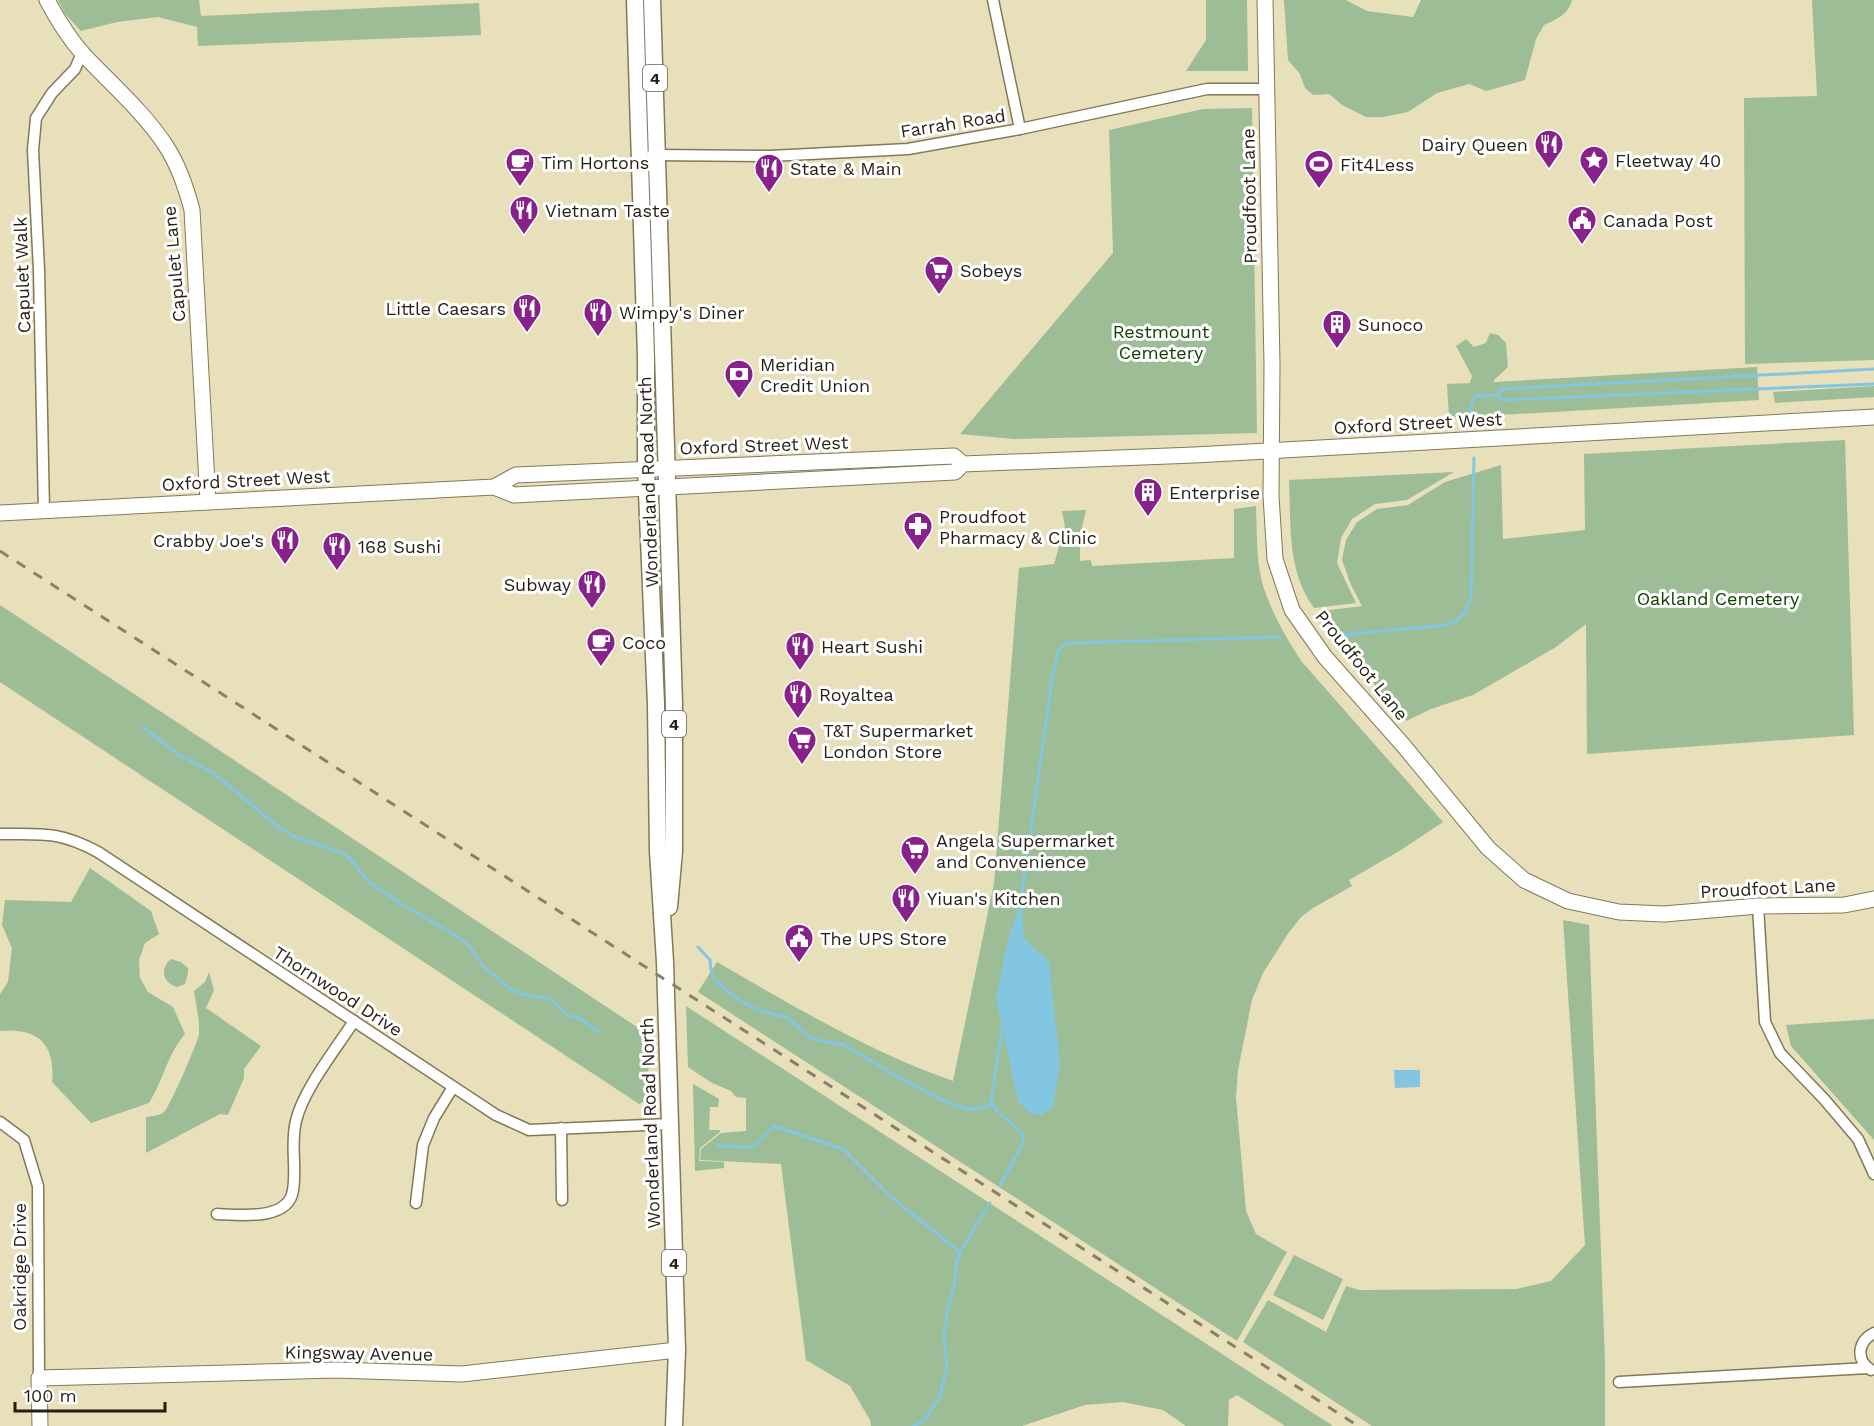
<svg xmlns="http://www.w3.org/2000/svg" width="1874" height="1426" font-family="'Work Sans',sans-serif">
<rect width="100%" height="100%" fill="#e8dfbb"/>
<!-- green -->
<g fill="#9dbd97">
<polygon points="58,0 199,0 201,16 479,3 481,35 198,46 197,27 158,17 117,22 81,31 65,14"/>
<polygon points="1206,0 1247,0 1248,71 1186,71 1206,40"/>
<path d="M1284,0H1346L1367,11L1413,17L1421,0H1572C1569,14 1556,20 1544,25L1536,39L1525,80L1486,91L1469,84L1437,93L1408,112L1383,117H1366L1342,105L1329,94L1313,95L1305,88L1300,74L1288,60Z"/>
<polygon points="1812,0 1874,0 1874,360 1745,364 1744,98 1817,96"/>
<polygon points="1252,108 1257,433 1014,439 960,434 1113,253 1109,130 1203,109"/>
<polygon points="1490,333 1498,335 1506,343 1508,367 1494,380 1494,382 1757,367 1759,400 1449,418 1447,384 1470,383 1472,376 1456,346 1466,339 1474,347 1486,343"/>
<polygon points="1874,386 1874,397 1775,403 1773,392"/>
<polygon points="1845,440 1854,735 1587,754 1586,624 1556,647 1473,695 1431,709 1406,721 1338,642 1322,611 1362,606 1351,585 1342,560 1346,540 1357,522 1377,509 1408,505 1445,482 1501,465 1503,539 1585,530 1584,454"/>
<path d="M1454,472L1407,500L1375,504L1352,519L1341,538L1337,563L1356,603L1314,608C1287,572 1291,523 1289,480Z"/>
<path d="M1256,506C1257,531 1256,558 1262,582C1270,610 1286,638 1302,662L1443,822L1401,850L1349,880L1352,886L1313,908L1301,917L1287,935L1263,973L1252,1000L1238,1070L1236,1097L1246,1211L1256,1234L1287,1252L1237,1341L698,992L717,962C793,1006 870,1052 953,1081L994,883L1019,568L1054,564L1065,526L1062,511L1086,510L1080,536V561L1091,560L1092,566L1234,558V509Z"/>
<polygon points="0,605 649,1035 648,1099 639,1104 0,682"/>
<path d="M90,868L151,911L159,934L145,943L139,960L140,978L148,992L173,1007L185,1034C166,1057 164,1079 149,1103L91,1123L52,1082C56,1044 37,1027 0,1031V994L8,982L12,948L2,925L5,900L71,902Z"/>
<polygon points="1563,920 1589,925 1605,1361 1605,1426 1372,1426 1243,1342 1268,1300 1326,1332 1346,1286 1359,1290 1516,1289 1551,1281 1585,1245"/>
<path d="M171,959L181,962L188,968V973L185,984L177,987C163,983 159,969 171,959Z"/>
<path d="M209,972L214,990L206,1008L261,1046L244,1069V1078L228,1115L220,1114L146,1153V1117C152,1116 160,1116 164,1112C169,1109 198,1042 199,1034C200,1021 196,1005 194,991L205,982Z"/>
<polygon points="686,1006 1333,1426 1285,1426 1237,1395 1229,1400 1228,1426 1186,1426 1163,1410 1123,1402 1085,1405 1022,1426 871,1426 870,1420 850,1386 806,1360 781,1164 700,1160 701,1149 721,1133 746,1131 746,1098 736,1097 731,1091 712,1083 688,1067"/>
<polygon points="1874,1019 1874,1140 1791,1046 1786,1025"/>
<polygon points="693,1084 719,1099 718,1107 710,1107 709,1130 720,1130 720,1132 700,1148 699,1161 724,1162 724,1168 695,1171"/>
<polygon points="1294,1255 1343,1279 1323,1320 1273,1295"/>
</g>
<!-- water -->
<g fill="#83c6e1">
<polygon points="1021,899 1024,938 1049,962 1060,1064 1053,1107 1042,1115 1029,1113 1018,1101 996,998 1008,940"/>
<polygon points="1394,1070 1420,1070 1420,1087 1395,1088"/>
</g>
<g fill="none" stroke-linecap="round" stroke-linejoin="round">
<!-- stream -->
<g stroke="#83c6e1" stroke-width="3">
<polyline points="1498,395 1501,389 1874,369"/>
<polyline points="1473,419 1470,408 1475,396 1498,395 1501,400 1874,384"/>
<path d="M1342,635L1446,625C1461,622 1467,611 1471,596L1474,458"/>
<polyline points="143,727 179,755 212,772 280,828 295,837 347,855 369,882 403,905 455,935 470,947 483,966 510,989 522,994 550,999 568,1015 581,1019 599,1032"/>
<polyline points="1021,900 1052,679 1059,649 1067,643 1280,637"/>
<polyline points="698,947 710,960 711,970 715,981 742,1002 759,1010 788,1018 812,1039 844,1045 898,1077 942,1100 968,1109 985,1108 991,1102 1003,1022"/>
<polyline points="991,1102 997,1111 1023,1134 1023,1143 1000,1186"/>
<polyline points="717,1146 753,1147 774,1126 843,1149 891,1197 960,1252"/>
<polyline points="913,1426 923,1421 939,1399 947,1367 944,1336 947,1315 955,1281 956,1265 960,1252 990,1203"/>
</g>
<!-- street casing -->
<g stroke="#827959" stroke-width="13">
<g id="street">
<polyline points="993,0 1020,129"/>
<polyline points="652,155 770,156 908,149 1020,129 1207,89 1267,89"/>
<polyline points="44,511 39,270 33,150 36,118 52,93 75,69 82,53"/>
<path d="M0,834C42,834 59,831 98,852L496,1115L529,1130L670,1124"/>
<polyline points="1758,906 1765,1022 1780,1053 1824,1099 1858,1139 1874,1174"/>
<polyline points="0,1122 24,1140 38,1186 39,1378"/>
<polyline points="561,1128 562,1200"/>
<polyline points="416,1203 423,1145 434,1118 453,1087"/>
<path d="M217,1214C240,1215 289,1221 293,1190C297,1167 290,1144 296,1121C303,1090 336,1049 354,1021"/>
<path d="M1871,1370C1855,1360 1858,1341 1874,1333"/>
<polyline points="1619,1382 1868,1368"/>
</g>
</g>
<!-- secondary casing -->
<g stroke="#827959" stroke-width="17">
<g id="secondary">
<path d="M47,0C57,19 69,38 83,54C111,84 143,111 166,146C179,166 186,187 192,210L208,502"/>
<polyline points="1265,0 1272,365 1271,496 1275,559 1292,610 1325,657 1403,745 1488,848 1524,880 1568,901 1619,912 1664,914 1758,906 1844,905 1874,899"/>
<polyline points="494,487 514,495 955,472 963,464 1194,455 1874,417"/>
<polyline points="0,513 494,487 516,475 954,456 963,464"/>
<polyline points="40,1426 39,1378 335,1370 462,1374 677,1350"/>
</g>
</g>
<!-- primary casing -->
<g stroke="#827959" stroke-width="19">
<g id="primary">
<polyline points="635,0 646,357 646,469 656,704 658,851 665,962 677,1350 674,1426"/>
<polyline points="652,0 674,704 674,851 669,907"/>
</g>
</g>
<!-- street -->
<use href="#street" stroke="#fff" stroke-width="10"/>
<!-- secondary -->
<use href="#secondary" stroke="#fff" stroke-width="15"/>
<!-- primary -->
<use href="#primary" stroke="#fff" stroke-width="16"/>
<!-- rail -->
<polyline stroke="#898269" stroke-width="3" stroke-dasharray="10 10" stroke-linecap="butt" points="0,551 1358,1426"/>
</g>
<!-- icons -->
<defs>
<g id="restaurant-pin" transform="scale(1.5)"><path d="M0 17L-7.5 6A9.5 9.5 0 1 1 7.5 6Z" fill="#882189" stroke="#fff"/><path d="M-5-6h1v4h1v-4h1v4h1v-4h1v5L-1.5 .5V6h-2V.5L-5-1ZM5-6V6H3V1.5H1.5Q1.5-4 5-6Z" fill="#fff"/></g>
<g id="sight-pin" transform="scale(1.5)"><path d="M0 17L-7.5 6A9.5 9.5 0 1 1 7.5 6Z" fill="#882189" stroke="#fff"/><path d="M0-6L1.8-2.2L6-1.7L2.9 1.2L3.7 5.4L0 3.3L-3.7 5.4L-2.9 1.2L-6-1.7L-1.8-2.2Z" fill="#fff"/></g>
<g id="cafe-pin" transform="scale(1.5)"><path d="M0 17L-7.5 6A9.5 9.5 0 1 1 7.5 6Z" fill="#882189" stroke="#fff"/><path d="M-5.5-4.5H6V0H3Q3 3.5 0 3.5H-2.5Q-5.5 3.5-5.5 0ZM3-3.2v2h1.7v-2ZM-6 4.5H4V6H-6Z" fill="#fff"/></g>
<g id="stadium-pin" transform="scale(1.5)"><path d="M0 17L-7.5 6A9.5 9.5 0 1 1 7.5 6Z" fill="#882189" stroke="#fff"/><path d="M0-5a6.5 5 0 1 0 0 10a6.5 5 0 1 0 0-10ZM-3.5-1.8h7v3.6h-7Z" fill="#fff"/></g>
<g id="civic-pin" transform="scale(1.5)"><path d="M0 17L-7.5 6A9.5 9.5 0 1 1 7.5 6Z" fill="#882189" stroke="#fff"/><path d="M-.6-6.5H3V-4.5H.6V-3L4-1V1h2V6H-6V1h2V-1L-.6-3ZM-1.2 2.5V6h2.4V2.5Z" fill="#fff"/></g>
<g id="supermarket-pin" transform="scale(1.5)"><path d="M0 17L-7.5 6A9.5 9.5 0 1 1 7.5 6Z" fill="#882189" stroke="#fff"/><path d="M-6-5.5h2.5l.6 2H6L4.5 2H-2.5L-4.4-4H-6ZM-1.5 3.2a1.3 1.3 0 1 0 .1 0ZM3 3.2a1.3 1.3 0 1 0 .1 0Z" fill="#fff"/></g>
<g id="building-pin" transform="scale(1.5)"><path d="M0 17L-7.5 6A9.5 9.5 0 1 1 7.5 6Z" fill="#882189" stroke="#fff"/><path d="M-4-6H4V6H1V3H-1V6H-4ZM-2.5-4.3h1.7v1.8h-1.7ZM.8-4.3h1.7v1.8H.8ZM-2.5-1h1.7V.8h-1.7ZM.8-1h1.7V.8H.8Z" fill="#fff"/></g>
<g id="bank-pin" transform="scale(1.5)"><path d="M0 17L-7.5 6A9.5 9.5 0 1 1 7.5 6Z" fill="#882189" stroke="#fff"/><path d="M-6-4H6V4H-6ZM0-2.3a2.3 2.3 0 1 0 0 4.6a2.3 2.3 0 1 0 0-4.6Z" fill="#fff"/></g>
<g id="pharmacy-pin" transform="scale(1.5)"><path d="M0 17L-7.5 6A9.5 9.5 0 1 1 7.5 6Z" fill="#882189" stroke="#fff"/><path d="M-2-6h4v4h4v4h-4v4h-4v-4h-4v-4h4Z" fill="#fff"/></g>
</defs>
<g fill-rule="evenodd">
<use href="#restaurant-pin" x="1549" y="144"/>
<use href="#sight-pin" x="1594" y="160"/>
<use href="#cafe-pin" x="520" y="162"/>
<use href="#stadium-pin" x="1319" y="164"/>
<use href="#restaurant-pin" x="769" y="168"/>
<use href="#restaurant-pin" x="524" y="210"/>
<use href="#civic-pin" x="1582" y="220"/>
<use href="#supermarket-pin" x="939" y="270"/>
<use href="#restaurant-pin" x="527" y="308"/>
<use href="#restaurant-pin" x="598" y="312"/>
<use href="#building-pin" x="1337" y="324"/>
<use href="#bank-pin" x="739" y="374"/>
<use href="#building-pin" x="1148" y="492"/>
<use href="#pharmacy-pin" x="918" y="526"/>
<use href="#restaurant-pin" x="285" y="540"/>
<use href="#restaurant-pin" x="337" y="546"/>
<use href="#restaurant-pin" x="592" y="584"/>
<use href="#cafe-pin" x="601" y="642"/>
<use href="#restaurant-pin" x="800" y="646"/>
<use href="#restaurant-pin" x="798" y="694"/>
<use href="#supermarket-pin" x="802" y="740"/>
<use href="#supermarket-pin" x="915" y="850"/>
<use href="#restaurant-pin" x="906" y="898"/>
<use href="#civic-pin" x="799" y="938"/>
</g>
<g text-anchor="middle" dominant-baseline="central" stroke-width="6" stroke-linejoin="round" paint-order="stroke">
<!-- shield labels -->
<g fill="#fff" stroke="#656259" stroke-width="1.5">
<rect x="643" y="65" width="24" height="26" rx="4.5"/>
<rect x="662" y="711" width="24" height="26" rx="4.5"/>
<rect x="662" y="1250" width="24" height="26" rx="4.5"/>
</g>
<g font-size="16" font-weight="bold" fill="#231f12">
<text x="655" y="78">4</text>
<text x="674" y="724">4</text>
<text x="674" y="1263">4</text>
</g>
<!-- street labels -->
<g font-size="18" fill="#231f12" stroke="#fff">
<text transform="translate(953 123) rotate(-9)">Farrah Road</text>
<text transform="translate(1249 196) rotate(-91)">Proudfoot Lane</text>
<text transform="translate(174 264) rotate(-95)">Capulet Lane</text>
<text transform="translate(22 275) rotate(-92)">Capulet Walk</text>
<text transform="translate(1418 423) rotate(-3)">Oxford Street West</text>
<text transform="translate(764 445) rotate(-2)">Oxford Street West</text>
<text transform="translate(246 480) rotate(-3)">Oxford Street West</text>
<text transform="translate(648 482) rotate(-92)">Wonderland Road North</text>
<text transform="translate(1362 665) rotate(51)">Proudfoot Lane</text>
<text transform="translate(1768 888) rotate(-3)">Proudfoot Lane</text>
<text transform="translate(338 991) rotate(33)">Thornwood Drive</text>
<text transform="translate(650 1123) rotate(-92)">Wonderland Road North</text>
<text transform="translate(19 1267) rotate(-90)">Oakridge Drive</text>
<text transform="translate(359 1353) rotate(1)">Kingsway Avenue</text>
</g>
<!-- poi labels -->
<g font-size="18" fill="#231f12" stroke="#fff" text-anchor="start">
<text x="1528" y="144" text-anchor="end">Dairy Queen</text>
<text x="1615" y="160">Fleetway 40</text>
<text x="541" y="162">Tim Hortons</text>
<text x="1340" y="164">Fit4Less</text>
<text x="790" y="168">State &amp; Main</text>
<text x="545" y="210">Vietnam Taste</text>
<text x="1603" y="220">Canada Post</text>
<text x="960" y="270">Sobeys</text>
<text x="506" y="308" text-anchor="end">Little Caesars</text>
<text x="619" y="312">Wimpy's Diner</text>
<text x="1358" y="324">Sunoco</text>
<text x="760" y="364">Meridian<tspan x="760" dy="21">Credit Union</tspan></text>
<text x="1169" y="492">Enterprise</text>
<text x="939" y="516">Proudfoot<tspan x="939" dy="21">Pharmacy &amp; Clinic</tspan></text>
<text x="264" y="540" text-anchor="end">Crabby Joe's</text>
<text x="358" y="546">168 Sushi</text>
<text x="571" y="584" text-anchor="end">Subway</text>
<text x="622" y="642">Coco</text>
<text x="821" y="646">Heart Sushi</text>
<text x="819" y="694">Royaltea</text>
<text x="823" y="730">T&amp;T Supermarket<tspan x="823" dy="21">London Store</tspan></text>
<text x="936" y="840">Angela Supermarket<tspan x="936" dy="21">and Convenience</tspan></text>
<text x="927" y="898">Yiuan's Kitchen</text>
<text x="820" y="938">The UPS Store</text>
</g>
<!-- park labels -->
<g font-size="18" fill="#0c4200" stroke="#fff">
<text x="1161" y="331">Restmount<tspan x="1161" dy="21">Cemetery</tspan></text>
<text x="1718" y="598">Oakland Cemetery</text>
</g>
</g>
<!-- scale -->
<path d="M15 1402v9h150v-9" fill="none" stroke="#231f12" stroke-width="3"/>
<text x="24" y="1402" font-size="18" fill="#231f12" stroke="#ffffff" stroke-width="4.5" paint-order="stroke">100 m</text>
</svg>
